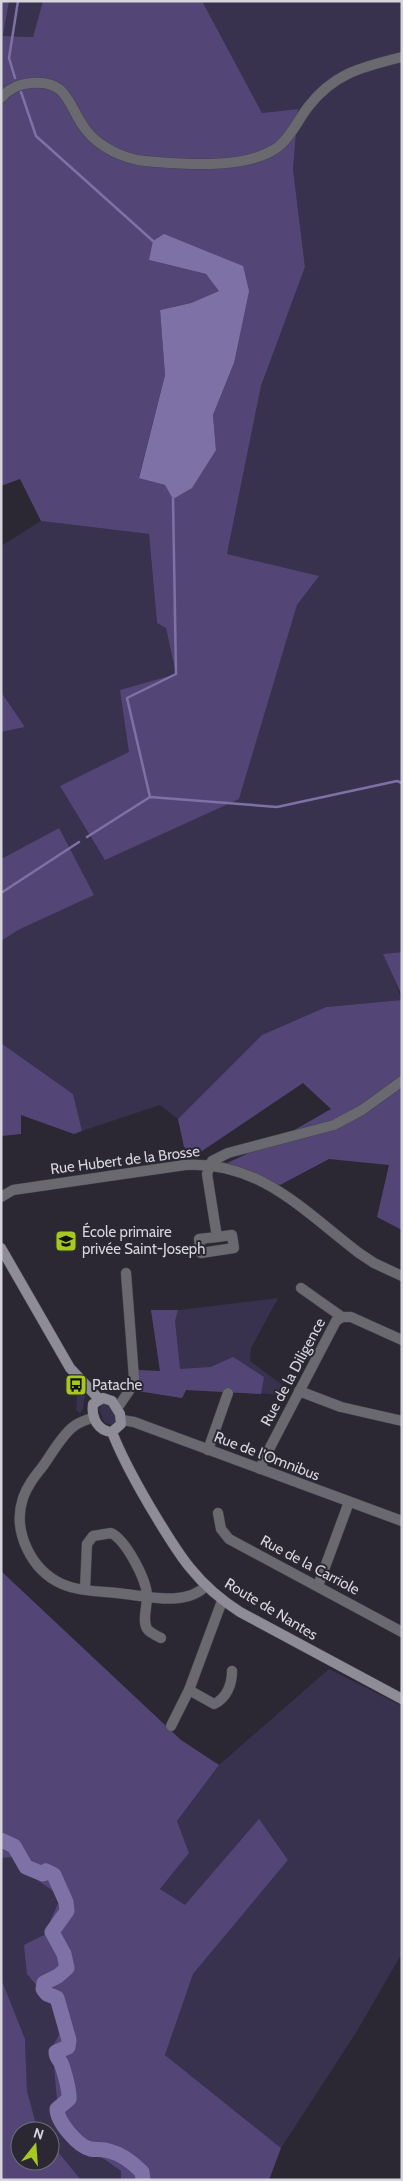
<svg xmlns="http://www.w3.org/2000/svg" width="403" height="2181" font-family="Cabin,sans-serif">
<rect width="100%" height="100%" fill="#2b2834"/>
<!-- green -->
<g fill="#39324e">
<polygon points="9,1 43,1 33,37 3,36"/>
<polygon points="202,1 402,1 402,952 384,954 402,1000 326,1007 262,1035 178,1119 160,1105 82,1131 73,1094 1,1043 1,941 20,929 59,828 1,859 1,732 25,727 1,692 1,546 41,521 149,534 157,623 166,627 176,674 121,690 239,799 297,605 318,577 227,554 261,386 305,267 293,169 298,109 262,113"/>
<polygon points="278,1298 251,1348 250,1361 285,1387 280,1395 235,1391 186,1390 182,1398 138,1391 160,1371 151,1310 171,1311"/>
<polygon points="78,1387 85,1395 83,1409 80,1413 76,1410 77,1396 72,1395 73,1388"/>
<polygon points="103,1403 110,1404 117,1420 112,1425 104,1422 99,1409"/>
<polygon points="329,1669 402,1706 402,1953 357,2031 281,2148 165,2055 193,1974 288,1860 259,1820 185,1906 160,1889 189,1853 177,1821 219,1765"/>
<polygon points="15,1857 34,1878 61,1895 27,1974 56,2010 59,2035 52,2047 57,2100 77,2140 121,2171 121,2180 81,2180 50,2142 50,2131 41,2131 36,2124 27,2091 25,2039 2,1981 1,1858"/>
</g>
<!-- forest -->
<g fill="#534677" fill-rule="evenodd">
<path d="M1,1H9L3,36L33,37L43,1H202L262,113L298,109L293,169L305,267L261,386L227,554L319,576L297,605L239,799L105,860L60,786L129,752L120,690L176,674L166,628L157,623L149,534L41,521L20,479L1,486ZM149,260L243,266L234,363L213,415L216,450L165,485L139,477L165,375L160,310L191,303L220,291L206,274Z"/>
<polygon points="1,692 25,727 1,732"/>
<polygon points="59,828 94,895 20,929 1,941 1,859"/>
<polygon points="402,952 402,996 383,954"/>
<polygon points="402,1000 402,1230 377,1217 389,1165 329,1159 280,1185 227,1163 277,1140 331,1109 303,1083 196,1155 184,1147 178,1119 262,1035 326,1007"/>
<polygon points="1,1043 73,1094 82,1131 74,1134 21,1115 21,1134 1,1136"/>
<polygon points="151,1310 178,1310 175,1321 180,1369 211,1367 233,1357 264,1377 261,1394 186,1390 182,1398 138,1391 138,1370 160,1371"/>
<polygon points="1,1571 181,1740 219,1765 177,1821 189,1853 160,1889 185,1905 259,1819 288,1860 193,1974 165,2055 281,2148 269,2180 121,2180 121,2171 77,2140 57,2100 52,2047 59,2035 56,2010 27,1974 24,1945 44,1935 61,1896 34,1878 15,1857 1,1858"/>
<polygon points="1,1890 2,1981 25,2039 27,2091 36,2124 41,2131 20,2131 20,2161 50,2161 50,2142 81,2180 1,2180"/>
</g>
<!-- water -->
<polygon fill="#7d71a5" points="164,234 243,266 249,291 234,363 213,415 216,450 192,488 173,499 165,485 139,478 165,375 160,310 191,303 219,291 206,274 149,260 153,241"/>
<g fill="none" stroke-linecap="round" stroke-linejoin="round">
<!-- stream -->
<g stroke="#7d71a5" stroke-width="2.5">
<polyline points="15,78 9,58 18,1"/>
<polyline points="21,92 36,136 153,241"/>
<polyline points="150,797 127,698 176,674 173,499"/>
<polyline points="87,837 150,797 277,807 397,781 402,783"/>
<polyline points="1,893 79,842"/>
</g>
<!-- river -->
<path stroke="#7d71a5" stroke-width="15" d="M1,1840L14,1846L26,1867L43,1874L46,1871L54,1875L66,1902L67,1911L52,1932L64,1954L67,1968L58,1976L44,1983L43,1989L47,1994L57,1998L69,2040L68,2047L56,2052C56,2057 58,2058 61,2063C64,2070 70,2092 69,2099L57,2109C57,2122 78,2146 90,2149C96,2150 103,2149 109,2151C122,2154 133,2163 142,2172L143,2180"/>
<!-- minor casing -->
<g stroke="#46444f" stroke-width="11">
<g id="minor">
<polyline points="217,1237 232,1235 234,1248 201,1253 199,1239 217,1237 207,1174 212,1161 228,1153 334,1125 362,1110 402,1081"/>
<polyline points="301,1288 342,1317 351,1317 402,1340"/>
<polyline points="299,1391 341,1407 402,1421"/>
<polyline points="118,1407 129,1391 134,1378 126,1273"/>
<path d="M94,1417C87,1420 78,1422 73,1427C62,1435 51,1455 43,1466C35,1476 27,1486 23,1498C12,1531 31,1570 62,1584C80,1592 105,1591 125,1594C150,1597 186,1606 206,1586"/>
<polyline points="122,1420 134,1422 402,1521"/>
<polyline points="208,1450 228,1393"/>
<polyline points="260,1469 264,1459 336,1321 342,1317"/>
<polyline points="218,1513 221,1529 229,1539 402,1632"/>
<polyline points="318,1586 349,1502"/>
<path d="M85,1589L87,1544L93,1536L111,1533C126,1540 146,1579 147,1595C148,1604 141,1622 148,1630C151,1633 157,1636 161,1638"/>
<path d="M189,1690L214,1704C227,1698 232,1684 232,1671"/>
<polyline points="171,1726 189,1690 222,1601"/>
</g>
</g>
<!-- tertiary casing -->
<g stroke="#46444f" stroke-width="11">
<g id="tertiary">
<path d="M1,98C9,88 19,84 31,83C69,79 68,107 86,130C99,147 124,159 145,161C183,164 242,170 275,149C289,140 298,120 308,107C334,73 362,67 402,57"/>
<path d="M1,1197L13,1190L185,1165C259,1160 305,1212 359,1253L374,1263L402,1276"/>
</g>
</g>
<!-- secondary casing -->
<g stroke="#46444f" stroke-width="11">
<g id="secondary">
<polyline points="1,1248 70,1368 99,1399"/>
<path d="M103,1398L112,1401L120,1414L121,1424L112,1432C98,1431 91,1418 93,1404Z"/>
<path d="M112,1432C122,1458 135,1481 149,1505C176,1550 194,1583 240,1612L402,1699"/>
</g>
</g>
<!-- minor -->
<use href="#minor" stroke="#6a696f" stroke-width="10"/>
<!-- tertiary -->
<use href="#tertiary" stroke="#6a696f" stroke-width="10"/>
<!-- secondary -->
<use href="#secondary" stroke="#8e8c96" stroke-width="10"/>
</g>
<!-- icons -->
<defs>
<g id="school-square" transform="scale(1.125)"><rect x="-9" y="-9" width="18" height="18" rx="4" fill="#a7c81e" stroke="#2b2834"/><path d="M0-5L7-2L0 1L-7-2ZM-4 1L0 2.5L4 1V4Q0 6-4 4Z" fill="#111"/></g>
<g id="bus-square" transform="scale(1.125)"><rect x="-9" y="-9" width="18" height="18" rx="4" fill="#a7c81e" stroke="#2b2834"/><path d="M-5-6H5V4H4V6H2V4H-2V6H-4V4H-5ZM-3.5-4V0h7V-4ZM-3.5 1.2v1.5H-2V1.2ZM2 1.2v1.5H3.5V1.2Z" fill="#111"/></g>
</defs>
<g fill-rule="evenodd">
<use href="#school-square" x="66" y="1241"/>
<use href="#bus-square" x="76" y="1385"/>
</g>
<g text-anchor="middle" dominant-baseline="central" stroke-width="4" stroke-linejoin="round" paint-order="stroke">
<!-- street labels -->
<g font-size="15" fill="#d6d5dd" stroke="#2b2834">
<text transform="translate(125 1160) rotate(-7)">Rue Hubert de la Brosse</text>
<text transform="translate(293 1372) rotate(-62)">Rue de la Diligence</text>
<text transform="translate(267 1456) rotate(21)">Rue de l'Omnibus</text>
<text transform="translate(310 1565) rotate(28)">Rue de la Carriole</text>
<text transform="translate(271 1609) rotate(31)">Route de Nantes</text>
</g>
<!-- poi labels -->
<g font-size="15" fill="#d6d5dd" stroke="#2b2834" text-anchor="start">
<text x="82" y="1232">École primaire<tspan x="82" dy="17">privée Saint-Joseph</tspan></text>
<text x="92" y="1385">Patache</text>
</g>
</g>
<!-- border -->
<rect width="403" height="2181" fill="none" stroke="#d6d5dd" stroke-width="5"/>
<!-- north arrow -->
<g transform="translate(35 2146) rotate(17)"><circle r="24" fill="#2b2834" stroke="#6f6d78"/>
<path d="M0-4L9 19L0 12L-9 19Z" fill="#a7c81e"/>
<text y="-8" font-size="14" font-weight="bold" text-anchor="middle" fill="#d6d5dd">N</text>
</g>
</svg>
